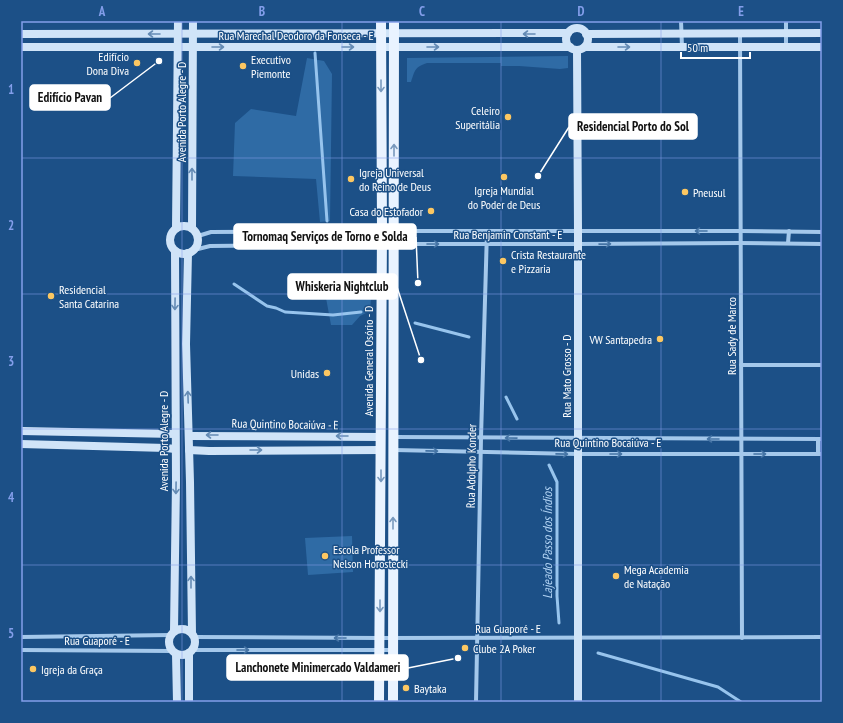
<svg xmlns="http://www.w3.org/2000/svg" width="843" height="723" font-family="'PT Sans Narrow',sans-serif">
<rect width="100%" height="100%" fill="#1c5087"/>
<!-- green -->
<g fill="#2f6ba5">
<path d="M568,56V68L560,69L519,66H501V63H427C415,67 415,70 411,82H407V58Z"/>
<polygon points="307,58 324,61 332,74 330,221 320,222 316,179 233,176 235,123 251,109 296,116"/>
<polygon points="336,294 371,298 370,311 360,316 352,325 331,325 326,298"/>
<polygon points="352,536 353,572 308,575 305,538"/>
</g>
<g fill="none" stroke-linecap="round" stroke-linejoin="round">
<!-- stream -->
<g stroke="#97c4ed" stroke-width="3">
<polyline points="315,53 327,221"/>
<polyline points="234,284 267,306 276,308 285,312 333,315 361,312"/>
<polyline points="415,323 469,337"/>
<polyline points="506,397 517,419"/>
<polyline points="549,465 557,482 557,596 559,623"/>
<polyline points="598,653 718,687 741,702"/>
</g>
<!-- street -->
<g stroke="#a4c8eb" stroke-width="4">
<polyline points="681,21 682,47"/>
<polyline points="786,21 786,47"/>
<polyline points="740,33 742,638"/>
<polyline points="393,231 740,231 822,232"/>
<polyline points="198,236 211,232 383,231"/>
<polyline points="788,243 789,231"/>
<polyline points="194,250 210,246 366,244 578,244 740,243 822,244"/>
<polyline points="741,365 822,365"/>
<polyline points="394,437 822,439"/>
<polyline points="818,439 818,454"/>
<polyline points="394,450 577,454 822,454"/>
<polyline points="21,637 171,635"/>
<polyline points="194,637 380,638 822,637"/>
<polyline points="21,650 172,651"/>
<polyline points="192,650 393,650"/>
<polyline points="476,702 481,438 487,231"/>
</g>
<!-- secondary -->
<g stroke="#d0e4f8" stroke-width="8">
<circle cx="577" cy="39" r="11"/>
<polyline points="21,34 568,33"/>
<polyline points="586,34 822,33"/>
<polyline points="21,47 570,47"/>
<polyline points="585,47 822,47"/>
<polyline points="577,50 578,231 578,702"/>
<circle cx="184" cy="240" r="14"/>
<polyline points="176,228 178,21"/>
<polyline points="192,228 193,21"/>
<polyline points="188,253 186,344 190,482 192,633"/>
<polyline points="21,431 175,434"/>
<polyline points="189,436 381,437"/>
<polyline points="21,444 166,448 175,449"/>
<polyline points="189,450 209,451 381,450"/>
<circle cx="182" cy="642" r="13"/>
<polyline points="174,631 176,482 175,251"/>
<polyline points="189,653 189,702"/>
<polyline points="176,654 177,702"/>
</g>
<!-- primary -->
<g stroke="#e9f3ff" stroke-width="10">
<polyline points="379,702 382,231 381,21"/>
<polyline points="393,702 394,21"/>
</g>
</g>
<!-- one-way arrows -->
<defs><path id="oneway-shaft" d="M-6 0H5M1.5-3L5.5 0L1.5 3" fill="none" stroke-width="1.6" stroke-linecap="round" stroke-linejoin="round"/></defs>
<g stroke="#648bb4">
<use href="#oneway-shaft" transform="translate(154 34) rotate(-180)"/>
<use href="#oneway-shaft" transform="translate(529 34) rotate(-180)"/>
<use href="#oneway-shaft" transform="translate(218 47)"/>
<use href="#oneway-shaft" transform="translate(348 47)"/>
<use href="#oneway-shaft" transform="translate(433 47)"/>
<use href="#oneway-shaft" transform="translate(624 47)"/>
<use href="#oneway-shaft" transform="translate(192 174) rotate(-90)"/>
<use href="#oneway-shaft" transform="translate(175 304) rotate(91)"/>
<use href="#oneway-shaft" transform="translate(188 397) rotate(-92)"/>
<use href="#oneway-shaft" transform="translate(212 435) rotate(-180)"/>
<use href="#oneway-shaft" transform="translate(342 436) rotate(-180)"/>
<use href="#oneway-shaft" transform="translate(256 450)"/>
<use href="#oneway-shaft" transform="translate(176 488) rotate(91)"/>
<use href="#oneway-shaft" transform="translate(191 582) rotate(-90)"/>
</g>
<g stroke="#7899bd">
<use href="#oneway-shaft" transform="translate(381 86) rotate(90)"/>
<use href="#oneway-shaft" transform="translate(394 150) rotate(-90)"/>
<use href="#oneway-shaft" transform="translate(381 476) rotate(90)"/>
<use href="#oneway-shaft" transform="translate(393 523) rotate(-90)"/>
<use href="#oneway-shaft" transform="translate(380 606) rotate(90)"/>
</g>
<g stroke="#4574a5">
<use href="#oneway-shaft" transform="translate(701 231) rotate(180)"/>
<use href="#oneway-shaft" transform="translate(433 244)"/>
<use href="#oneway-shaft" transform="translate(605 244) rotate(-1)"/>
<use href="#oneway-shaft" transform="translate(511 438) rotate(-179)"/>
<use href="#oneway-shaft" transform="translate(713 439) rotate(-180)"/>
<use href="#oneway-shaft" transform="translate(432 451) rotate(1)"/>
<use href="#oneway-shaft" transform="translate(562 454) rotate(1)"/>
<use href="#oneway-shaft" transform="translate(616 454)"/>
<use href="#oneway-shaft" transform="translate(760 454)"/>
<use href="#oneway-shaft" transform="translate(340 638) rotate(-180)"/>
<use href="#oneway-shaft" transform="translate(243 650)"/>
</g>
<!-- grid -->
<path fill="none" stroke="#839eea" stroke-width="1" stroke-opacity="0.55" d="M182,21V702M342,21V702M501,21V702M661,21V702M21,158H822M21,294H822M21,429H822M21,565H822"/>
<!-- markers -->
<g fill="#fcc762" stroke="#1c5087" stroke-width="1.5">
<circle cx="137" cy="63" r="4"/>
<circle cx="243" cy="66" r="4"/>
<circle cx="508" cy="117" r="4"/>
<circle cx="504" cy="177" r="4"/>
<circle cx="351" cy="179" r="4"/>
<circle cx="685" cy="192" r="4"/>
<circle cx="431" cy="211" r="4"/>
<circle cx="503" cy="261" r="4"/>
<circle cx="51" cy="296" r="4"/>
<circle cx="660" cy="339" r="4"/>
<circle cx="327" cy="373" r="4"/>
<circle cx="325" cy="556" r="4"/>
<circle cx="616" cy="576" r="4"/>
<circle cx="465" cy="648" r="4"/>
<circle cx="33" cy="669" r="4"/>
<circle cx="406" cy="688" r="4"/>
</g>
<g text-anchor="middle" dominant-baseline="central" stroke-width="3" stroke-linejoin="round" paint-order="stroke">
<!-- street labels -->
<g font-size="12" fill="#fff" stroke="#1c5087">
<text x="296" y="35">Rua Marechal Deodoro da Fonseca - E</text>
<text transform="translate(181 112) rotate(-90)">Avenida Porto Alegre - D</text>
<text x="508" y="234">Rua Benjamin Constant - E</text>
<text transform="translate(731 336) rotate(-90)">Rua Sady de Marco</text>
<text transform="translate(368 361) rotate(-90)">Avenida General Osório - D</text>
<text transform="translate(566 376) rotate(-90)">Rua Mato Grosso - D</text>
<text transform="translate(285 424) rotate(1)">Rua Quintino Bocaiúva - E</text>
<text transform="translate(163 441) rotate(-90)">Avenida Porto Alegre - D</text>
<text x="608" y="442">Rua Quintino Bocaiúva - E</text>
<text transform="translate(471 466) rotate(-89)">Rua Adolpho Konder</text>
<text x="508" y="628">Rua Guaporé - E</text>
<text x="97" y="640">Rua Guaporé - E</text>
</g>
<!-- poi labels -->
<g font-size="12" fill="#fff" stroke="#1c5087" text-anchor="start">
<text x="129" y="56" text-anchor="end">Edifício<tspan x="129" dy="14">Dona Diva</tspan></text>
<text x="251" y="59">Executivo<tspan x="251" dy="14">Piemonte</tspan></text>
<text x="500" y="110" text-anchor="end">Celeiro<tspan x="500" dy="14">Superitália</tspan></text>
<text x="359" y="172">Igreja Universal<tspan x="359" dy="14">do Reino de Deus</tspan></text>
<text x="504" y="190" text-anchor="middle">Igreja Mundial<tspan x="504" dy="14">do Poder de Deus</tspan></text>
<text x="693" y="192">Pneusul</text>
<text x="423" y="211" text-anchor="end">Casa do Estofador</text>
<text x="511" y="254">Crista Restaurante<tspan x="511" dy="14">e Pizzaria</tspan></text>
<text x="59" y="289">Residencial<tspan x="59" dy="14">Santa Catarina</tspan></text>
<text x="652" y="339" text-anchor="end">VW Santapedra</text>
<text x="319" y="373" text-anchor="end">Unidas</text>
<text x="333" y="549">Escola Professor<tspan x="333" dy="14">Nelson Horostecki</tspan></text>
<text x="624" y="569">Mega Academia<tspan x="624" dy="14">de Natação</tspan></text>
<text x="473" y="648">Clube 2A Poker</text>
<text x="41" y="669">Igreja da Graça</text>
<text x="414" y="688">Baytaka</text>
</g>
<!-- water labels -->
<g font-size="13" font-style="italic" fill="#b0d2f3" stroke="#1c5087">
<text transform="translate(547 543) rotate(-90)">Lajeado Passo dos Índios</text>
</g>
</g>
<!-- callouts -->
<path fill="none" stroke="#fff" stroke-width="1.5" d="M159 61L110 98M538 176L569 127M418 283L416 237M421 360L397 287M458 658L408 668"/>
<g fill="#fff" stroke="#1c5087" stroke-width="1.5">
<circle cx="159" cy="61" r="4"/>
<circle cx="538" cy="176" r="4"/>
<circle cx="418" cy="283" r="4"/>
<circle cx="421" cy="360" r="4"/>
<circle cx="458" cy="658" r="4"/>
</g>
<g fill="#fff" stroke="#fff" stroke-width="1.5">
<rect x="30" y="85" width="80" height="25" rx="4"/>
<rect x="569" y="114" width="128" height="25" rx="4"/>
<rect x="234" y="224" width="182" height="25" rx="4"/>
<rect x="288" y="274" width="109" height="25" rx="4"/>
<rect x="227" y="655" width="181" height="25" rx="4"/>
</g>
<g font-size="13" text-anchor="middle" font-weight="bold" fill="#111">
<text x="70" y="102">Edifício Pavan</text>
<text x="633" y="131">Residencial Porto do Sol</text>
<text x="325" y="241">Tornomaq Serviços de Torno e Solda</text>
<text x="342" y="291">Whiskeria Nightclub</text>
<text x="318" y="672">Lanchonete Minimercado Valdameri</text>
</g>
<!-- border -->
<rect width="843" height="723" fill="none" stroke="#1c5087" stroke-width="44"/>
<!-- scale -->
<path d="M681 52v6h69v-6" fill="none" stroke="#ffffff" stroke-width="2"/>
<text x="687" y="52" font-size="12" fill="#ffffff" stroke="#1c5087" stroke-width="3" paint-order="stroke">50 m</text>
<rect x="22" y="22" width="799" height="679" fill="none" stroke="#839eea" stroke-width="1.5"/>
<g font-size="13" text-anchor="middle" font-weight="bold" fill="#839eea">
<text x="102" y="16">A</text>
<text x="262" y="16">B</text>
<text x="422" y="16">C</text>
<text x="581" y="16">D</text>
<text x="741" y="16">E</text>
<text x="11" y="94">1</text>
<text x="11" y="230">2</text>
<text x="11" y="366">3</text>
<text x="11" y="502">4</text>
<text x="11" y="638">5</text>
</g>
</svg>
